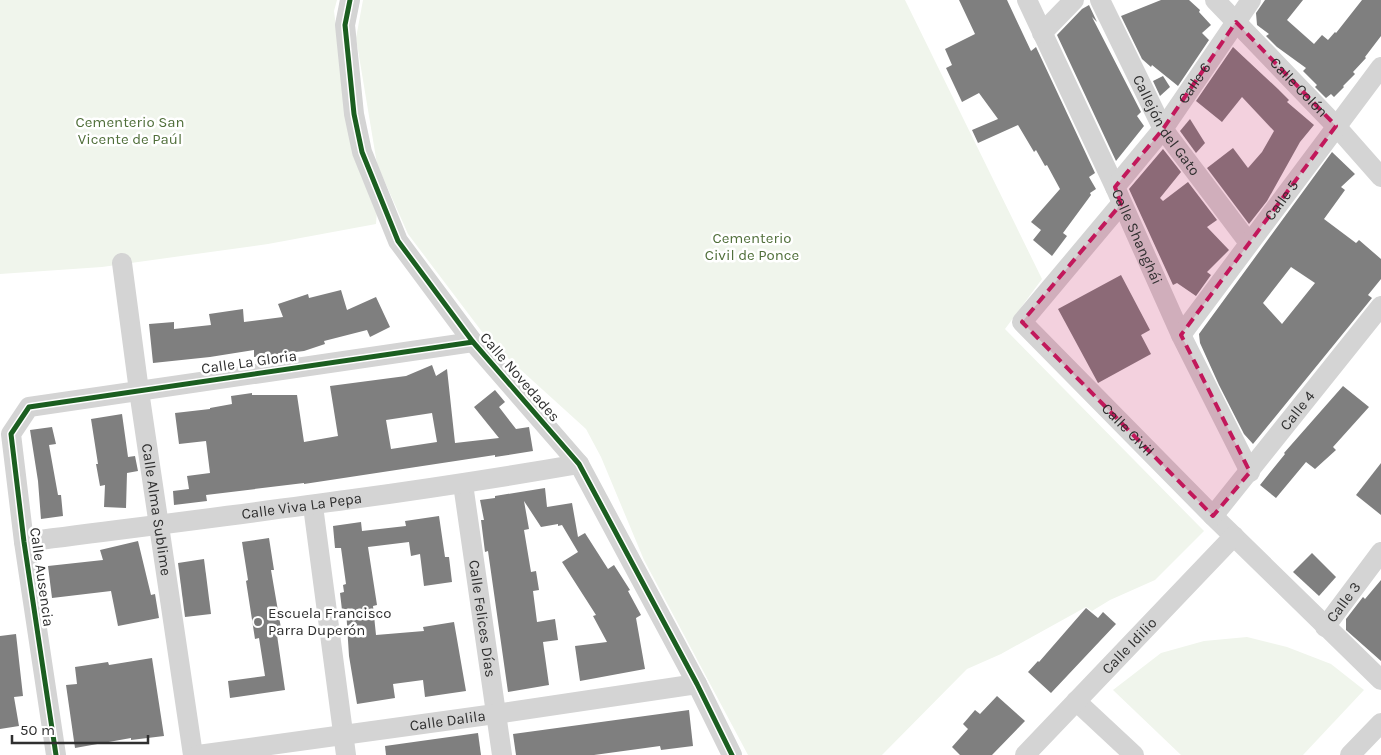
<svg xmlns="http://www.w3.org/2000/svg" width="1381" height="755" font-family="Karla,sans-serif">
<rect width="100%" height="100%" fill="#fff"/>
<!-- green -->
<g fill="#f0f5ec">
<polygon points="0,0 337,0 334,11 352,153 377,211 376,224 268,244 102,267 0,274"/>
<polygon points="363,0 905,0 1042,279 1005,329 1204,531 1155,580 1110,600 1092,611 1086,607 1001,654 967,669 882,755 748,755 644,560 601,457 586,429 489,341 408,234 377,164 356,38"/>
<polygon points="1247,637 1287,647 1331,664 1364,690 1303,755 1181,755 1113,690 1161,653 1204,641"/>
</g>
<!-- building -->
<g fill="#7f7f7f" fill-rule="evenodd">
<polygon points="959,0 1007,0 1031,51 1036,47 1095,173 1089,177 1096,189 1090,193 1091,195 1063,233 1067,236 1052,256 1033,240 1041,230 1031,222 1060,189 1047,165 1045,166 1036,150 1034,152 1018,125 978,143 972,130 998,119 979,93 962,102 946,68 952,65 945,49 975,34"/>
<polygon points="1161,0 1189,0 1200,10 1199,12 1211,25 1202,33 1209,40 1178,86 1152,65 1151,67 1142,59 1121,16"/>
<polygon points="1265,0 1303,0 1287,20 1314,44 1322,35 1328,40 1335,32 1336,33 1362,0 1381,0 1381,36 1365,57 1366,58 1353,72 1355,74 1343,86 1344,87 1334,97 1331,94 1326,98 1315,87 1317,85 1303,71 1306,68 1277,47 1266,36 1269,34 1257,25 1256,13"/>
<polygon points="1089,5 1097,22 1092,17 1141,112 1137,116 1144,126 1116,161 1057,35 1082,9"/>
<polygon points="1233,47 1278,89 1289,100 1287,102 1314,125 1300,142 1267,201 1249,224 1207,168 1233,148 1248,168 1262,152 1274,131 1242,97 1222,122 1196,101"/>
<polygon points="1163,76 1170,87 1160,96 1153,81"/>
<polygon points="1190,119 1205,143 1196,153 1180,131"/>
<polygon points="1163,149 1181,172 1160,198 1163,201 1188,182 1217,220 1207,227 1229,250 1207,272 1211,275 1196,296 1177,283 1173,285 1129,189"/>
<path d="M1332,152L1355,174L1341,187L1345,190L1324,219L1356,243L1359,240L1381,259V279L1368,295L1372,298L1253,444L1244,434L1219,385L1200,343L1199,334ZM1291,267L1315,283L1282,324L1263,303Z"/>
<polygon points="1121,275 1150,330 1141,335 1151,354 1098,383 1058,309"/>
<polygon points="341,290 347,310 376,297 390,327 370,337 367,330 324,341 325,344 304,351 254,357 254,350 210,357 153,363 149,324 174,322 174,329 211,325 209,314 243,309 244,322 283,317 278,304 308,294 309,298"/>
<path d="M432,365L436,376L447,369L455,443L499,438L474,407L495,390L505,402L499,407L516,429L529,427L533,451L495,457V455L304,484V483L206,495L207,501L174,505L173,491L189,489L187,476L210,473L206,441L179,444L175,413L210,409V408L232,404L231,396L252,393V395H297L304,442L338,436L330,386L406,376ZM432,413L437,442L391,449L386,420Z"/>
<polygon points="1343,386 1369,407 1333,447 1336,450 1315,469 1306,462 1276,498 1260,485 1285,454 1284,453"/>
<polygon points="122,414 128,457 135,456 138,471 127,473 126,508 104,507 105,485 100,486 96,464 98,464 91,419"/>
<polygon points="52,427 56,444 49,445 58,495 61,495 63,516 41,519 38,481 30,430"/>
<polygon points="1381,463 1381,515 1356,495"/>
<polygon points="545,488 547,507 572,503 578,537 585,533 608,569 614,565 630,590 628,591 641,615 636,618 645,669 580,681 575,646 607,642 593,616 596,615 562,562 578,552 562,525 558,526 558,524 541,527 524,501 529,529 524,530 531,572 536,571 539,590 533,591 537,622 555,619 558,640 543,642 549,685 508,692 488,551 485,552 481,520 484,520 480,500 495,498 495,496"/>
<polygon points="439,516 445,557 449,557 452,582 424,586 420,554 411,556 409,542 368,547 377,605 373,606 376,635 424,631 423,627 454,622 466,691 425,697 423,680 393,684 395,698 357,704 349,656 346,609 342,610 340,593 344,592 343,585 346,584 341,548 335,548 333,526 361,522 362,531 406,526 405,521"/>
<polygon points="269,538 274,570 271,570 282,634 277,635 285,690 230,698 228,681 265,676 259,638 255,639 246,581 248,580 242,542"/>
<polygon points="138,541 151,595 155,594 159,618 118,626 111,591 52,598 48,566 103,560 100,550"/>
<polygon points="1312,553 1336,577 1319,596 1293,572"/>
<polygon points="204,559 211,614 185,617 178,563"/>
<polygon points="1381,580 1381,661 1346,630 1346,619 1363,597 1365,599"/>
<polygon points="1086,608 1098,618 1103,612 1116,624 1051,693 1028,672 1038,661 1039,662"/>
<polygon points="16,634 23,696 14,697 19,726 0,729 0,636"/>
<polygon points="152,658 164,736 131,740 131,738 75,748 66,685 77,684 75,667 108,662 109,665"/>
<polygon points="997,696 1025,721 992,755 960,755 952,747 968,729 963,724 975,710 980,714"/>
<polygon points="689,710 693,746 661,750 660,746 594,755 516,755 513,734"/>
<polygon points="478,733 481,755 386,755 385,746"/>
</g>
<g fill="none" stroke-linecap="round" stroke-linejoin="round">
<!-- minor -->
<g stroke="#d4d4d4" stroke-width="20">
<polyline points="350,0 345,25 354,114 362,152 398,241 473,342 579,464 697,684 732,755"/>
<path id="s1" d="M1027,0L1115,187L1181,335L1250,472"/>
<path id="s2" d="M1100,0L1163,129L1249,243"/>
<path id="s3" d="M1215,0L1336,126L1381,177"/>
<polyline points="1042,33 1074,0"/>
<path id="s4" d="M1115,187L1163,129L1251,0"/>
<path id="s5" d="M1121,204L1022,322L1213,516L1381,680"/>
<path id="s6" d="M122,263L139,391L193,755"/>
<path id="s7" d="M1181,335L1381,67"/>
<path id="s8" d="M463,484L502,755"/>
<polyline points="313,506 346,755"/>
<path id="s9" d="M1213,516L1381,306"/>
<path id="s10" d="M24,542C209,518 395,496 579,464"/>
<path id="s11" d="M1325,627L1381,552"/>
<polyline points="1076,701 1134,755"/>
<polyline points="56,755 24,542 11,434 29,407 473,342"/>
<path id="s12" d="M198,755L495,714L697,684"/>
<path id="s13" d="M1025,755L1234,536"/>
<polyline points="1350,755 1381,723"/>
</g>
<!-- cycleway casing -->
<g stroke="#fff" stroke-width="8">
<g id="cycleway">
<polyline points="350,0 345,25 354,114 362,152 398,241 473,342 579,464 697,684 732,755"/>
<polyline points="56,755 24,542 11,434 29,407 473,342"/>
</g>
</g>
<!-- cycleway -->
<use href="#cycleway" stroke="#1b5e20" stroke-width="5"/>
</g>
<!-- marked area -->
<path fill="#c2185b" fill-opacity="0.2" stroke="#c2185b" stroke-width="4" stroke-dasharray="10 6" stroke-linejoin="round" d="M1236,22L1336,126L1181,335L1250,472L1213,516L1022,322L1121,204L1115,187L1163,129Z"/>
<!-- markers -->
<circle fill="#787878" stroke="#fff" stroke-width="2" cx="258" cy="622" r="5"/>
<g text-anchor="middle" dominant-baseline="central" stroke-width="5" stroke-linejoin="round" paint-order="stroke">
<!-- street labels -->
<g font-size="15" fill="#2f2f2f" stroke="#fff">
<text stroke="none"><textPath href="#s4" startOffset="131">Calle 6</textPath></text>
<text stroke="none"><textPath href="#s3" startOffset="121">Calle Colón</textPath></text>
<text stroke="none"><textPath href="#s2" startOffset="142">Callejón del Gato</textPath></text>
<text stroke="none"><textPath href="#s7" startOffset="168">Calle 5</textPath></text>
<text stroke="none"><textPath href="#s1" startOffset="261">Calle Shanghái</textPath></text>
<text transform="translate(249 362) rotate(-8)">Calle La Gloria</text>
<text transform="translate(520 377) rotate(49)">Calle Novedades</text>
<text stroke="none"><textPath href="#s9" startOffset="135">Calle 4</textPath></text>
<text stroke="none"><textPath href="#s5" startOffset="305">Calle Civil</textPath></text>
<text stroke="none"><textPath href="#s10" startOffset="280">Calle Viva La Pepa</textPath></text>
<text stroke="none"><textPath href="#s6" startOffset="249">Calle Alma Sublime</textPath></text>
<text transform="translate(42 577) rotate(82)">Calle Ausencia</text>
<text stroke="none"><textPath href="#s11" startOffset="31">Calle 3</textPath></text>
<text stroke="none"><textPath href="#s8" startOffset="136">Calle Felices Días</textPath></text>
<text stroke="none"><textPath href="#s13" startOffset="151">Calle Idilio</textPath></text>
<text stroke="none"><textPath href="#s12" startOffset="252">Calle Dalila</textPath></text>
</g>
<!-- park labels -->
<g font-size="15" fill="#4f6e39" stroke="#fff">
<text x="130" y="122">Cementerio San<tspan x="130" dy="17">Vicente de Paúl</tspan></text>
<text x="752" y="238">Cementerio<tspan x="752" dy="17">Civil de Ponce</tspan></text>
</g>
<!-- poi labels -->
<g font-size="15" fill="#2f2f2f" stroke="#fff" text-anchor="start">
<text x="268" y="613">Escuela Francisco<tspan x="268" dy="17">Parra Duperón</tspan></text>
</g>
</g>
<!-- scale -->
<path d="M12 735v8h136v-8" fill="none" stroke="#2f2f2f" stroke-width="2.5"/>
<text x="20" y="735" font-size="15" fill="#2f2f2f" stroke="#ffffff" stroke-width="4" paint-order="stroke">50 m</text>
</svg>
